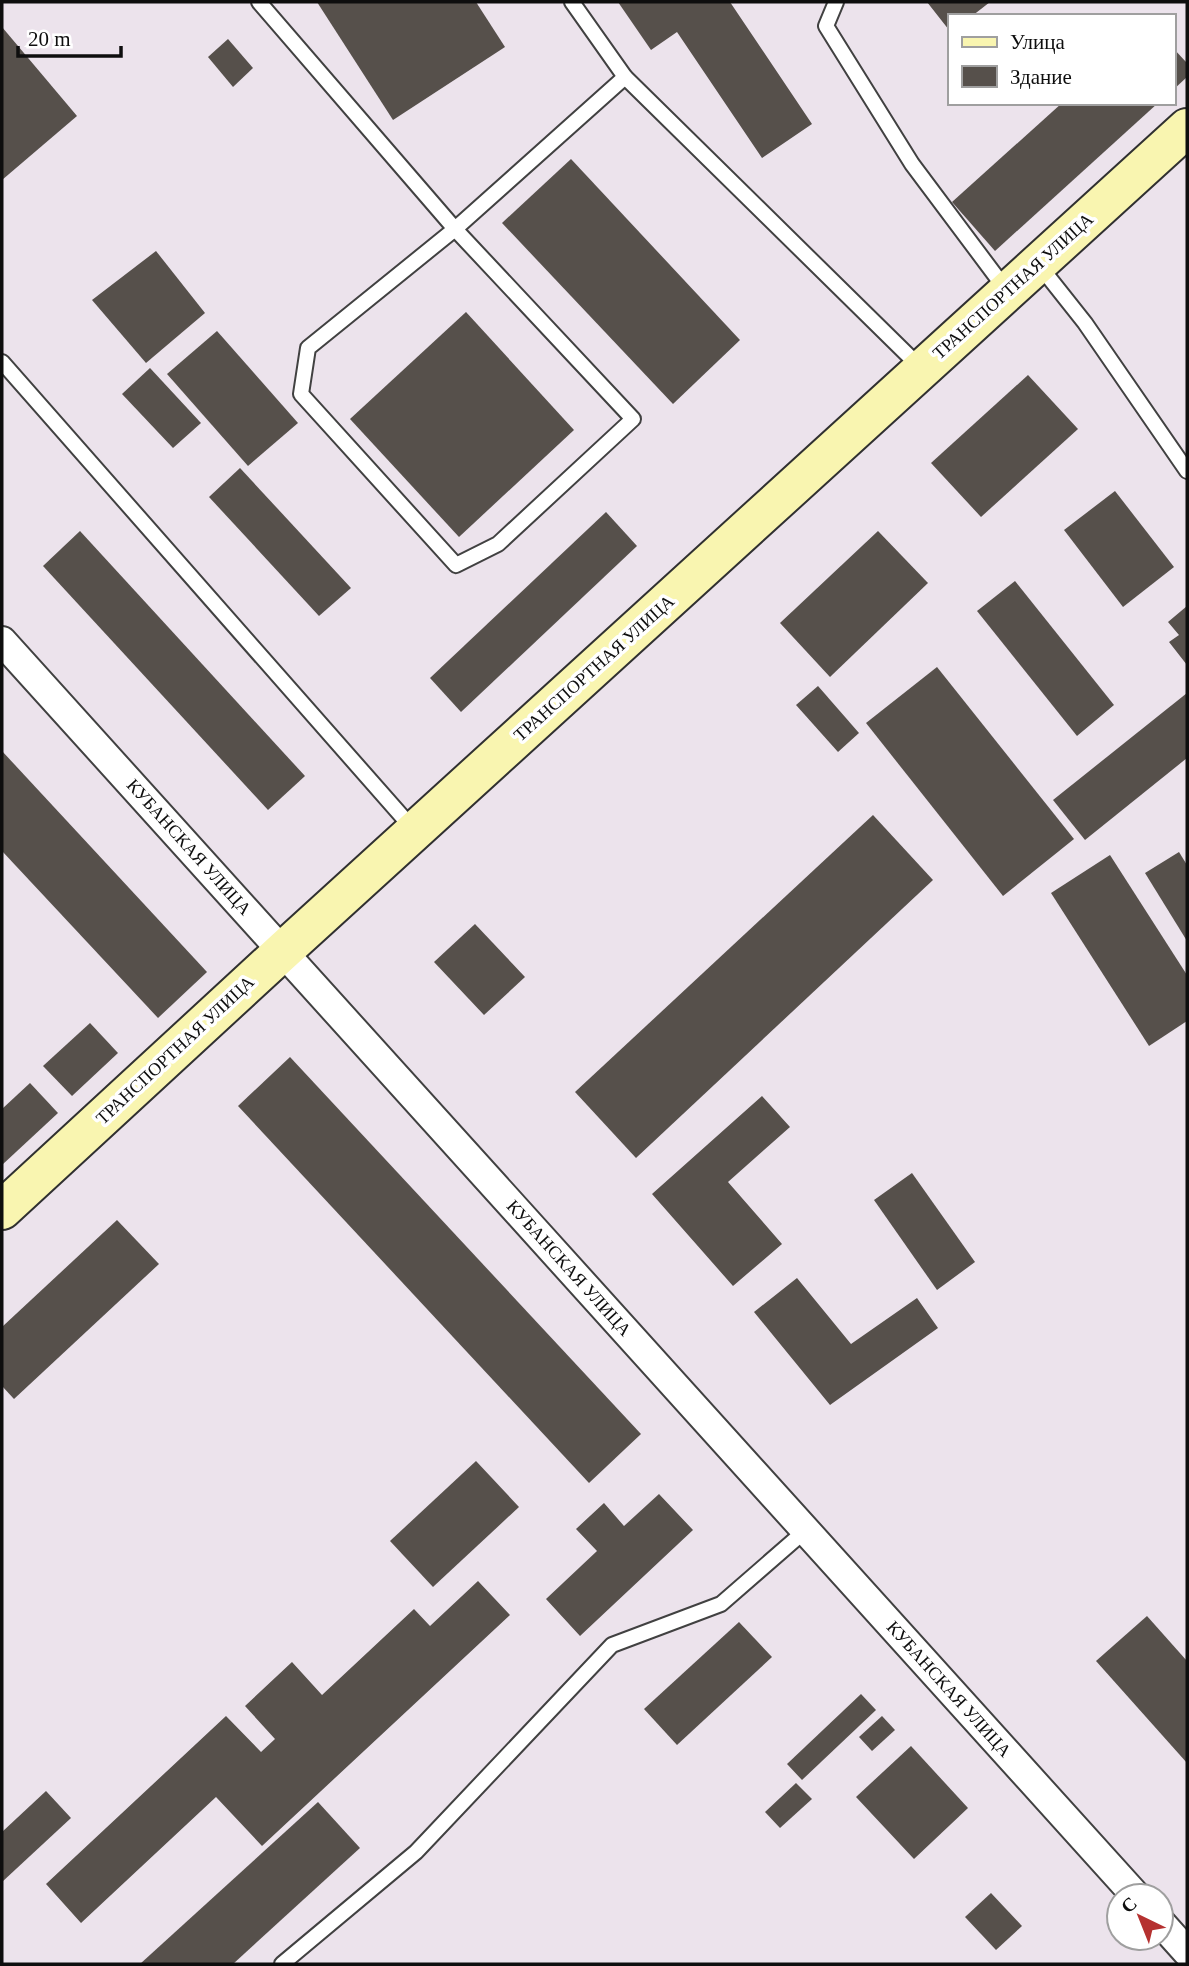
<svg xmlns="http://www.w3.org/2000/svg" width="1189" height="1966" font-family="Georgia,serif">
<rect width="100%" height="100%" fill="#fefcf1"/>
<!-- industrial -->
<path fill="#ece3ec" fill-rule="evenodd" d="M2,2H1187V1964H2ZM949,16H1173V103H949ZM1119,1896H1161V1938H1119Z"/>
<!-- building -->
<g fill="#56504b">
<polygon points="317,2 476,2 505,47 393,120"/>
<polygon points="618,2 730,2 812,124 762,158 677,32 651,50"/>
<polygon points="927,2 990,2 972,16 949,16 949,30"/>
<polygon points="2,27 77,116 2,180"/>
<polygon points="228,39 253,68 233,87 208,57"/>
<polygon points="1173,48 1187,63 1187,77 1173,90"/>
<polygon points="1062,103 1158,103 995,251 952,202"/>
<polygon points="571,159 740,340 673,404 502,223"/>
<polygon points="156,251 205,313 146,363 92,300"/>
<polygon points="466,312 574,430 459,537 350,419"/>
<polygon points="217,331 298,423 248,466 167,374"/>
<polygon points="150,368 201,423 173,448 122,394"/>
<polygon points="1028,375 1078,429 981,517 931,463"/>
<polygon points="240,468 351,588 319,616 209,497"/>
<polygon points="1115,491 1174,567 1123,607 1064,530"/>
<polygon points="606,512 637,546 461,712 430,678"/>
<polygon points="80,531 305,776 268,810 43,566"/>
<polygon points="878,531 928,583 830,677 780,623"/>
<polygon points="1015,581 1114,705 1077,736 977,611"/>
<polygon points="1187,606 1187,665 1169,642 1179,635 1168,622"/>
<polygon points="937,667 1074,839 1003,896 866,723"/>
<polygon points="818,686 859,733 838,752 796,705"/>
<polygon points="1187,693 1187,758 1085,840 1053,800"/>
<polygon points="2,751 207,972 158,1018 2,851"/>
<polygon points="873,815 933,880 636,1158 575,1092"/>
<polygon points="1179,852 1187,865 1187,941 1145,873"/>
<polygon points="1110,855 1187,975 1187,1021 1149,1046 1051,893"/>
<polygon points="475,924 525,977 484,1015 434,962"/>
<polygon points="90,1023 118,1053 72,1096 43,1066"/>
<polygon points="290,1057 641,1434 589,1483 238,1106"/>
<polygon points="30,1083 58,1113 2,1165 2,1109"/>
<polygon points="762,1096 790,1127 728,1182 782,1244 733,1286 652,1194"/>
<polygon points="912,1173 975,1262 937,1290 874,1200"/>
<polygon points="117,1220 159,1264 14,1399 2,1386 2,1327"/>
<polygon points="797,1278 851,1344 917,1298 938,1328 830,1405 754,1312"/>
<polygon points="476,1461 519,1507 433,1587 390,1541"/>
<polygon points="659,1494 693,1530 580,1636 546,1599 597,1551 576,1529 604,1503 624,1526"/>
<polygon points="478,1581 510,1615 262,1846 216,1797 81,1923 46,1884 226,1716 261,1752 275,1739 245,1706 292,1662 322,1695 414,1609 430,1626"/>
<polygon points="1147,1616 1187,1661 1187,1763 1096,1661"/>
<polygon points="739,1622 772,1657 677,1745 644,1709"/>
<polygon points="861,1694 876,1710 802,1780 787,1764"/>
<polygon points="882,1716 895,1730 872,1751 859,1737"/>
<polygon points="911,1746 968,1808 914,1859 856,1797"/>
<polygon points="796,1783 812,1799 780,1828 765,1812"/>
<polygon points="46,1791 71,1818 2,1882 2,1832"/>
<polygon points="318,1802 360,1848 233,1964 140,1964"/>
<polygon points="991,1893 1022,1926 996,1950 965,1917"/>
</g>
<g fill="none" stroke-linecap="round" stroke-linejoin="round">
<!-- lane casing -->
<g stroke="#414141" stroke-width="18">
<g id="lane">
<polyline points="259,2 455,229 633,419 498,544 456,565 301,394 308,348 455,229 625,77"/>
<polyline points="572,2 625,77 921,368"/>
<polyline points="836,2 826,26 912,164 1007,291"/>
<polyline points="1039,265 1085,323 1187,471"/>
<polyline points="2,362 414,830"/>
<polyline points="282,1964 416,1852 612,1645 721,1604 806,1530"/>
</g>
</g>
<!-- street casing -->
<g stroke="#414141" stroke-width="32">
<g id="street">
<polyline points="2,641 1136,1896"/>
<polyline points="1161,1923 1187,1952"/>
</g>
</g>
<!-- secondary casing -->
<g stroke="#303030" stroke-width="42">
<polyline id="secondary" points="2,1210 283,951 1187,128"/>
</g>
<!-- lane -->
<use href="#lane" stroke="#fff" stroke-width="14"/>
<!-- street -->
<use href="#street" stroke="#fff" stroke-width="28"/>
<!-- secondary -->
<use href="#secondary" stroke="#f9f5b0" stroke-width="38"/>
</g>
<g text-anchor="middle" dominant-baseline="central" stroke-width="7" stroke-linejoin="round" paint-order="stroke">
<!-- street labels -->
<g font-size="18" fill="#0e0e0e" stroke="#fff">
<text transform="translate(1013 286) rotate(-42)">ТРАНСПОРТНАЯ УЛИЦА</text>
<text transform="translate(594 668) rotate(-42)">ТРАНСПОРТНАЯ УЛИЦА</text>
<text transform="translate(189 847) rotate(48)">КУБАНСКАЯ УЛИЦА</text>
<text transform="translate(175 1050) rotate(-43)">ТРАНСПОРТНАЯ УЛИЦА</text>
<text transform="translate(569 1268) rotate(48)">КУБАНСКАЯ УЛИЦА</text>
<text transform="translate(949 1689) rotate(48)">КУБАНСКАЯ УЛИЦА</text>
</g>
</g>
<!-- border -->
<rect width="1189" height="1966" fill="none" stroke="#0e0e0e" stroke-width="7"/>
<!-- legend -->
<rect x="948" y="14" width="228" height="91" fill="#ffffff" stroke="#9f9f9f" stroke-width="2"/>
<rect x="962" y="37" width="35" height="10" fill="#f9f5b0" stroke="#9f9f9f" stroke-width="2"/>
<text x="1010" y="49" font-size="21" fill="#0e0e0e">Улица</text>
<rect x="962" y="66" width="35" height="21" fill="#56504b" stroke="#9f9f9f" stroke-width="2"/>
<text x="1010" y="84" font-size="21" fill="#0e0e0e">Здание</text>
<!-- north arrow -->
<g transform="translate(1140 1917) rotate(317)"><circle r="33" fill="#ffffff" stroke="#9f9f9f" stroke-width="2"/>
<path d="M0-5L12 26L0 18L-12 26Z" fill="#b53130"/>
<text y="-10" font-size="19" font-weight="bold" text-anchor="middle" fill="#0e0e0e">С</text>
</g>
<!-- scale -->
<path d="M18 46v10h103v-10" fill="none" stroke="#0e0e0e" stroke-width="3.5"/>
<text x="28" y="46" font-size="21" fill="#0e0e0e" stroke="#ffffff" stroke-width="5" paint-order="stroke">20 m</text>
</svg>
